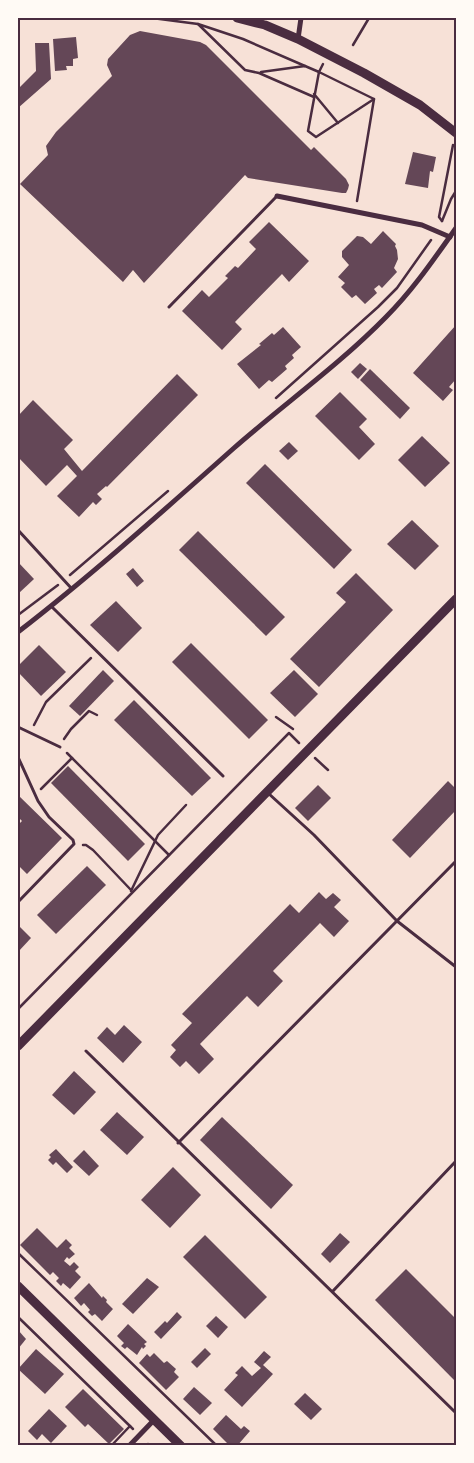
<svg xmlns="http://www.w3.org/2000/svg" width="474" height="1463" font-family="'PT Sans',sans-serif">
<rect width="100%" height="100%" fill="#f7e1d7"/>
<!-- building -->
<g fill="#644757">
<polygon points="140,31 200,42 206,45 311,150 314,147 346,179 349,185 348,189 346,193 342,193 248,178 245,175 144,283 133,270 123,282 20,184 48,155 46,146 56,132 112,76 107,65 108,59 130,35"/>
<polygon points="76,37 78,58 73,59 73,66 66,66 67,70 55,71 53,39"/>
<polygon points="35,43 49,43 51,79 18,108 18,89 36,71"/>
<polygon points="413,152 436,157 433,172 430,171 428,188 405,184"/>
<polygon points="269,222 309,261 289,282 282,274 235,322 242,329 222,350 182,311 202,290 209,297 228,278 225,276 235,266 238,268 256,249 249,242"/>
<polygon points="383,231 396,244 395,246 397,250 398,259 394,268 397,272 382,288 379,285 374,289 377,293 365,304 356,295 352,298 341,287 345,283 338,277 349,265 342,257 342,251 357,236 363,237 371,244"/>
<polygon points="456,325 456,379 449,387 453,390 443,401 413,373"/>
<polygon points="283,327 301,347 292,355 294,358 285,366 287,369 272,382 269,380 259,389 237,364 261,345 259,344 272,333 274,335"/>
<polygon points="360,363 367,369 358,379 351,372"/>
<polygon points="370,369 410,408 400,419 360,380"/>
<polygon points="177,374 198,395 107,487 106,486 97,494 102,499 96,505 93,502 79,517 57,496 77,476 67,465 46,486 18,457 18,416 33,400 73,440 64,449 82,471"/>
<polygon points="340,392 367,419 359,427 375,444 359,460 315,416"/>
<polygon points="422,436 450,463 425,487 398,460"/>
<polygon points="289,442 298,451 288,460 279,451"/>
<polygon points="265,464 352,550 334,569 246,483"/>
<polygon points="412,520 439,546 415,570 387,544"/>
<polygon points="198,531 285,617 266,636 179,550"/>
<polygon points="18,562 34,579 18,594"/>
<polygon points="133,568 144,581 137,587 126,574"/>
<polygon points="356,573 393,610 319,687 290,659 346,602 336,593"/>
<polygon points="116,601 142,628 118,652 90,625"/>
<polygon points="191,643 268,720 249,739 172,662"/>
<polygon points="39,645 66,672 41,696 18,672 18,666"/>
<polygon points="103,670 114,681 80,716 69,706"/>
<polygon points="294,670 318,694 295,717 270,693"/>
<polygon points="134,700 211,778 192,796 114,720"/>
<polygon points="68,766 145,844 128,861 51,783"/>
<polygon points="448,781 456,789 456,810 410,858 392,840"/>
<polygon points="318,785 331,798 308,821 295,808"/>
<polygon points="18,795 62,838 27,874 18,865 18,825 22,821 18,817"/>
<polygon points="87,866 106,885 56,934 37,915"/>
<polygon points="319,892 326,899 333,893 341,900 334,907 349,921 334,937 320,923 273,971 283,981 258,1007 247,996 200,1044 214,1059 199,1074 186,1061 180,1067 170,1057 176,1050 171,1045 192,1023 182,1014 290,904 299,913"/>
<polygon points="18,925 31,938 18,952"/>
<polygon points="124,1025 142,1042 123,1063 97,1038 107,1027 115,1035"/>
<polygon points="74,1071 96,1092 74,1115 52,1095"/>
<polygon points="117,1112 144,1137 127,1155 100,1130"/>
<polygon points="222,1117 293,1185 271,1209 200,1140"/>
<polygon points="56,1149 73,1167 67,1173 56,1162 53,1165 48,1160 51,1157 49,1155"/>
<polygon points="84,1150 99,1166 89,1176 73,1161"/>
<polygon points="173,1167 201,1195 170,1228 141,1200"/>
<polygon points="37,1228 57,1248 66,1239 72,1245 69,1248 75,1254 69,1259 67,1257 64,1261 70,1266 74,1262 79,1267 75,1271 81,1277 70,1289 63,1283 61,1286 56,1281 59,1278 53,1272 50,1275 20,1245"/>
<polygon points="340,1233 350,1242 330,1263 321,1254"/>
<polygon points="205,1235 267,1297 245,1319 183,1257"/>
<polygon points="406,1269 456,1319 456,1382 375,1300"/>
<polygon points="147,1278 159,1287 133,1314 122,1304"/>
<polygon points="89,1283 102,1298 103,1296 107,1300 106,1302 113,1309 102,1321 95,1314 92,1316 88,1312 90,1310 84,1303 81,1306 74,1298"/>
<polygon points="177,1312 182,1317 161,1339 154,1332 165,1321 167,1323"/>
<polygon points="216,1316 228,1327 218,1338 206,1326"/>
<polygon points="128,1324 147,1342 144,1344 146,1346 143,1349 142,1347 137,1355 127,1347 125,1349 121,1346 124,1343 117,1336"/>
<polygon points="18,1330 26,1339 18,1349"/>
<polygon points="205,1348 211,1354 197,1368 191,1362"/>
<polygon points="36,1349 64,1374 45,1394 18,1369"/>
<polygon points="264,1351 271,1357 263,1365 273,1374 242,1407 224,1390 238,1375 235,1373 242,1366 252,1376 261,1368 254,1362"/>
<polygon points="154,1353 164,1363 167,1361 176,1369 174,1372 179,1377 166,1390 139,1363 147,1354 150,1357"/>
<polygon points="194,1387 212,1403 200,1415 183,1399"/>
<polygon points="83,1389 124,1429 109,1444 88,1424 85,1427 65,1407"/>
<polygon points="305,1393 322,1409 311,1420 294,1404"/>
<polygon points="49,1409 67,1426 51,1443 42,1434 37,1440 28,1431"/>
<polygon points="226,1415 241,1429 244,1426 250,1431 237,1446 230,1446 213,1429"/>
</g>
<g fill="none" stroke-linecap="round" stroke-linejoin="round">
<!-- path -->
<g stroke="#4a2c40" stroke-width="2.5">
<polyline points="152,18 198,24"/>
<polyline points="353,45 369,18"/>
<polyline points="305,66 243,39 198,24 245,70 259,73 314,97"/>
<polyline points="261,72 305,66 319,72 323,64"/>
<polygon points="319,72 374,99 316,137 308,131"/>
<polyline points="314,94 338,123"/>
<polyline points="357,201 374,99"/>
<polyline points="442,221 439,217 453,145"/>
<polyline points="442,221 451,199 456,191"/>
<polyline points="276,398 378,307 397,288 431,240"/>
<polyline points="70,575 168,491"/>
<polyline points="18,615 58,585"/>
<polyline points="276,717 293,729"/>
<polyline points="34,725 46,702 91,658"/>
<polyline points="64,739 71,729 89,711 97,715"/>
<polyline points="67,753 169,855"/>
<polyline points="315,758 328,770"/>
<polyline points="41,789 72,758"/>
<polyline points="83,845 86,845 93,850 131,890"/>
<polyline points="131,891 158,835 186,805"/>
<polyline points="18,1009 289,733 299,743"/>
<polyline points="18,1253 217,1446"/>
<polyline points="18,1317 133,1429"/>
<polyline points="111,1446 130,1426"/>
<polyline points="146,1446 148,1444"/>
</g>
<!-- service -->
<g stroke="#4a2c40" stroke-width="3">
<polyline points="169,307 277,196"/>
<polyline points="18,530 72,589"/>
<polyline points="51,606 223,776"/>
<polyline points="18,727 60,747"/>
<polyline points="18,757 38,801 49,817 73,840 74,844 18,902"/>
<polyline points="268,793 314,835 397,921 456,967"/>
<polyline points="86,1051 456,1413"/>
<polyline points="178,1143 456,861"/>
<polyline points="333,1291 456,1161"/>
</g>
<!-- minor -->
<g stroke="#4a2c40" stroke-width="5">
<polyline points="298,39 301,18"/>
<polyline points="277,196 422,225 450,237"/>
<path d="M18,632C93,574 163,511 234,448C284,404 339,365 386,317C413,290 434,259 456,228"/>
<polyline points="129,1446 154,1420"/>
</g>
<!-- tertiary -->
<g stroke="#4a2c40" stroke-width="9">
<polyline points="237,18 265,25 298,39 364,73 420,105 456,133"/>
<polyline points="18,1046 456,599"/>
<polyline points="18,1286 181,1446"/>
</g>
</g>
<!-- border -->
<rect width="474" height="1463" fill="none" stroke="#fffaf5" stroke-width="38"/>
<rect x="19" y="19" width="436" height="1425" fill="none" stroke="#4a2c40" stroke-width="2"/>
</svg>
